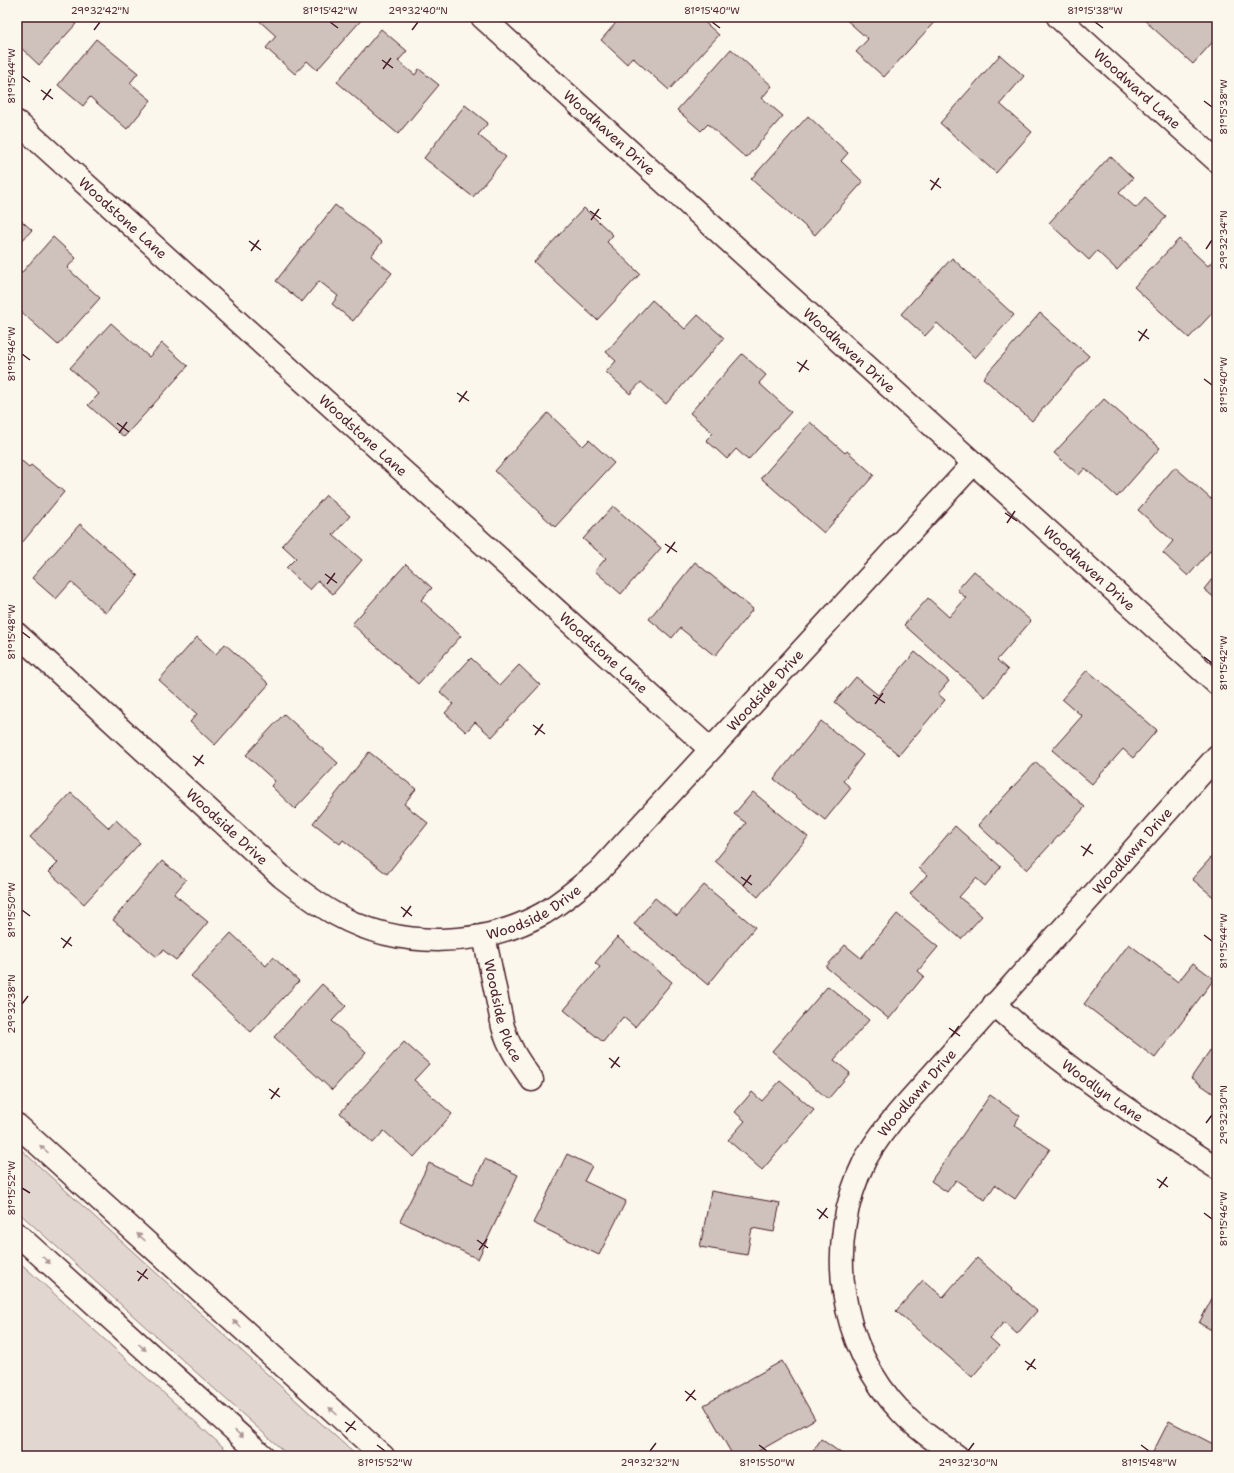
<svg xmlns="http://www.w3.org/2000/svg" width="1234" height="1473" font-family="'Shantell Sans',sans-serif">
<rect width="100%" height="100%" fill="#fbf7ec"/>
<filter id="ink" filterUnits="userSpaceOnUse"><feTurbulence type="fractalNoise" baseFrequency=".025" numOctaves="2"/><feDisplacementMap in="SourceGraphic" scale="8" xChannelSelector="R" yChannelSelector="G"/><feConvolveMatrix kernelMatrix="1 2 1 2 8 2 1 2 1" color-interpolation-filters="sRGB"/></filter>
<g filter="url(#ink)">
<!-- green -->
<g fill="#e2d7d0" stroke="#967b7e">
<polygon points="17,1146 357,1456 289,1456 17,1211"/>
<polygon points="17,1260 233,1456 17,1456"/>
</g>
<!-- building -->
<g fill="#cfc2bc" stroke="#4a1f2b">
<polygon points="17,17 68,17 76,24 39,65 17,44"/>
<polygon points="255,17 364,17 317,70 307,61 295,74 266,48 276,36"/>
<polygon points="583,17 593,17 589,22"/>
<polygon points="621,17 699,17 719,35 669,90 632,57 627,64 601,40"/>
<polygon points="843,17 936,17 938,18 884,77 856,52 868,39"/>
<polygon points="1145,17 1217,17 1217,37 1193,64 1143,19"/>
<polygon points="381,29 407,51 398,61 415,75 419,69 439,85 398,134 337,82"/>
<polygon points="96,39 138,73 130,83 151,100 127,129 90,97 83,106 58,85"/>
<polygon points="731,49 772,86 762,98 783,116 746,158 708,124 701,131 677,110"/>
<polygon points="1000,55 1024,76 1000,104 1032,132 996,173 940,123"/>
<polygon points="465,105 488,123 478,135 506,157 473,197 424,158"/>
<polygon points="808,116 848,153 841,161 863,182 815,235 751,179"/>
<polygon points="1110,156 1133,178 1119,193 1136,208 1145,198 1166,217 1117,270 1097,251 1089,260 1049,223"/>
<polygon points="335,205 382,242 371,256 392,273 353,321 332,304 338,296 319,281 302,302 276,281"/>
<polygon points="584,208 613,235 607,242 640,274 597,320 534,262"/>
<polygon points="17,217 32,230 17,246"/>
<polygon points="53,237 76,258 67,268 100,298 58,345 17,308 17,278"/>
<polygon points="1179,239 1208,266 1217,256 1217,308 1189,338 1134,287"/>
<polygon points="952,258 1014,315 975,358 937,323 925,336 901,314"/>
<polygon points="652,300 685,329 698,315 724,338 666,404 641,382 630,394 606,372 616,361 606,352"/>
<polygon points="1040,313 1089,356 1032,421 983,378"/>
<polygon points="111,323 149,357 162,343 188,366 124,437 88,405 99,394 70,368"/>
<polygon points="742,354 766,375 759,383 791,412 748,460 736,449 727,459 706,440 713,433 690,413"/>
<polygon points="1104,399 1160,448 1117,497 1085,468 1079,475 1054,453"/>
<polygon points="548,413 583,446 589,440 614,463 555,527 495,471"/>
<polygon points="810,422 845,453 847,451 874,475 824,533 761,478"/>
<polygon points="17,457 29,467 31,465 64,492 17,549"/>
<polygon points="1175,467 1211,499 1217,492 1217,543 1188,576 1163,553 1173,541 1138,510"/>
<polygon points="326,495 350,516 333,535 362,560 333,594 318,581 310,590 286,568 296,558 282,545"/>
<polygon points="613,506 661,548 621,594 595,571 606,558 583,539"/>
<polygon points="80,524 138,576 106,613 71,582 56,599 32,578"/>
<polygon points="695,562 753,609 715,656 680,628 672,638 649,619"/>
<polygon points="406,564 432,588 421,600 461,636 418,684 352,624"/>
<polygon points="974,571 1031,621 997,660 1008,670 985,697 904,625 928,598 949,617 966,598 957,590"/>
<polygon points="1217,573 1217,600 1204,589"/>
<polygon points="197,637 216,654 225,644 269,684 215,745 190,722 197,714 159,680"/>
<polygon points="915,652 949,681 938,694 945,700 899,755 835,702 856,677 878,695"/>
<polygon points="471,658 500,685 519,665 540,685 492,737 475,722 466,732 445,713 453,704 440,692"/>
<polygon points="1087,670 1157,730 1133,758 1123,749 1092,784 1052,750 1082,716 1062,699"/>
<polygon points="284,714 338,763 295,809 271,786 275,781 246,755"/>
<polygon points="821,721 863,755 843,781 851,788 825,820 774,779"/>
<polygon points="369,752 416,789 404,804 428,823 387,874 343,840 340,844 313,823"/>
<polygon points="1036,762 1085,807 1027,870 978,825"/>
<polygon points="753,792 808,837 758,897 715,861 746,823 734,814"/>
<polygon points="71,793 109,828 116,820 140,843 84,904 49,872 58,863 30,837"/>
<polygon points="955,826 1001,867 985,886 976,878 959,897 982,916 961,939 910,894 927,875 919,868"/>
<polygon points="1217,851 1217,900 1192,879"/>
<polygon points="162,861 186,880 174,894 208,922 176,960 163,950 157,957 113,920"/>
<polygon points="704,885 755,927 708,985 634,924 655,898 677,916"/>
<polygon points="897,914 938,947 918,971 924,976 889,1019 826,967 845,945 861,958"/>
<polygon points="231,933 266,966 273,957 299,981 251,1032 191,976"/>
<polygon points="617,937 672,982 635,1027 623,1017 603,1042 564,1010 600,967 595,963"/>
<polygon points="1129,944 1178,982 1193,963 1214,979 1155,1058 1084,1004"/>
<polygon points="322,984 346,1006 332,1021 366,1052 332,1090 274,1037"/>
<polygon points="828,986 869,1020 834,1060 850,1073 828,1099 772,1051"/>
<polygon points="1217,1040 1217,1096 1191,1078"/>
<polygon points="404,1042 429,1064 414,1080 452,1114 414,1157 384,1131 373,1143 340,1113"/>
<polygon points="780,1081 814,1110 762,1170 728,1140 745,1121 735,1112 752,1092 762,1101"/>
<polygon points="990,1095 1020,1116 1014,1125 1050,1149 1015,1199 995,1185 985,1200 956,1180 947,1192 931,1181"/>
<polygon points="567,1154 592,1166 584,1181 626,1201 599,1255 533,1223"/>
<polygon points="485,1159 518,1175 478,1259 400,1221 429,1163 473,1184"/>
<polygon points="711,1191 780,1203 774,1232 752,1228 747,1255 700,1247"/>
<polygon points="977,1258 1037,1311 1017,1334 1004,1322 990,1338 999,1346 972,1377 896,1311 923,1280 943,1297"/>
<polygon points="1217,1289 1217,1333 1199,1323"/>
<polygon points="782,1361 815,1419 750,1456 733,1456 704,1405"/>
<polygon points="1169,1421 1217,1446 1217,1456 1151,1456"/>
<polygon points="821,1439 845,1456 810,1456"/>
</g>
<g fill="none" stroke-linecap="round" stroke-linejoin="round">
<!-- street casing -->
<g stroke="#4a1f2b" stroke-width="25">
<g id="street">
<path id="s1" d="M482,17L1217,684"/>
<path id="s2" d="M1058,17L1217,161"/>
<path id="s3" d="M17,122L710,749"/>
<path id="s4" d="M17,634L282,877C300,891 318,905 337,915C399,949 482,948 544,913C564,901 581,886 599,871L974,463"/>
<path id="s5" d="M484,936L503,1027C509,1048 520,1063 532,1080"/>
<path id="s6" d="M994,1004C1063,1067 1139,1118 1217,1168"/>
<path id="s7" d="M957,1456C938,1443 918,1430 902,1413C838,1346 824,1243 865,1160C876,1140 891,1121 906,1104L1217,756"/>
</g>
</g>
<!-- primary casing -->
<g stroke="#4a1f2b" stroke-width="25">
<g id="primary">
<polyline points="17,1125 383,1456"/>
<polyline points="17,1234 263,1456"/>
</g>
</g>
<!-- street -->
<use href="#street" stroke="#fbf7ec" stroke-width="22"/>
<!-- primary -->
<use href="#primary" stroke="#fbf7ec" stroke-width="22"/>
</g>
<!-- one-way arrows -->
<defs><path id="oneway-solid" d="M-6-.8H1V-3.2L6.5 0L1 3.2V.8H-6Z"/></defs>
<g fill="#ab9695">
<use href="#oneway-solid" transform="translate(44 1149) rotate(-138)"/>
<use href="#oneway-solid" transform="translate(141 1237) rotate(-138)"/>
<use href="#oneway-solid" transform="translate(46 1260) rotate(42)"/>
<use href="#oneway-solid" transform="translate(237 1324) rotate(-138)"/>
<use href="#oneway-solid" transform="translate(142 1347) rotate(42)"/>
<use href="#oneway-solid" transform="translate(333 1411) rotate(-138)"/>
<use href="#oneway-solid" transform="translate(239 1434) rotate(42)"/>
</g>
</g>
<!-- ticks -->
<path fill="none" stroke="#4a1f2b" stroke-width="1.5" d="M330,22L338,28M712,22L720,28M1095,22L1103,28M94,30L100,22M412,30L418,22M382,60L393,68M383,69L391,58M22,76L30,82M41,90L53,99M43,100L51,89M1204,101L1212,107M930,180L941,188M931,190L939,178M590,211L601,219M591,220L599,209M249,241L261,250M1206,249L1212,240M251,251L259,240M1138,331L1149,339M1139,341L1147,329M22,354L30,360M797,362L809,370M799,372L807,360M1204,379L1212,385M457,393L469,401M459,402L467,391M117,423L129,432M119,433L127,422M1005,513L1017,521M1007,523L1015,511M665,544L677,552M667,553L675,542M325,574L337,583M327,584L335,573M22,632L30,638M1204,657L1212,663M873,695L885,703M875,704L883,693M533,725L545,734M535,735L543,724M193,756L204,764M195,766L203,755M1081,846L1093,854M1083,856L1091,844M741,877L752,885M743,886L751,875M401,907L412,916M22,910L30,916M403,917L411,906M1204,935L1212,941M61,938L72,946M63,948L71,937M22,1004L28,996M949,1028L960,1036M951,1037L959,1026M609,1058L620,1067M611,1068L619,1057M269,1089L280,1097M271,1099L279,1088M1206,1123L1212,1115M1157,1179L1168,1187M22,1188L30,1193M1159,1188L1167,1177M817,1209L828,1218M1204,1213L1212,1219M819,1219L827,1208M477,1240L488,1248M479,1250L487,1239M137,1271L148,1279M138,1281L147,1269M1025,1361L1036,1369M1027,1370L1035,1359M685,1391L696,1400M686,1401L695,1390M345,1422L356,1430M346,1432L355,1421M377,1445L385,1451M759,1445L767,1451M1141,1445L1149,1451M650,1451L656,1443M968,1451L974,1443"/>
<g text-anchor="middle" dominant-baseline="central" stroke-width="3.5" stroke-linejoin="round" paint-order="stroke">
<!-- street labels -->
<g font-size="14" fill="#4a1f2b" stroke="#fbf7ec">
<text stroke="none"><textPath href="#s2" startOffset="107">Woodward Lane</textPath></text>
<text stroke="none"><textPath href="#s1" startOffset="172">Woodhaven Drive</textPath></text>
<text stroke="none"><textPath href="#s3" startOffset="143">Woodstone Lane</textPath></text>
<text stroke="none"><textPath href="#s1" startOffset="496">Woodhaven Drive</textPath></text>
<text stroke="none"><textPath href="#s3" startOffset="467">Woodstone Lane</textPath></text>
<text stroke="none"><textPath href="#s1" startOffset="820">Woodhaven Drive</textPath></text>
<text stroke="none"><textPath href="#s3" startOffset="791">Woodstone Lane</textPath></text>
<text stroke="none"><textPath href="#s4" startOffset="957">Woodside Drive</textPath></text>
<text stroke="none"><textPath href="#s4" startOffset="285">Woodside Drive</textPath></text>
<text stroke="none"><textPath href="#s7" startOffset="751">Woodlawn Drive</textPath></text>
<text stroke="none"><textPath href="#s4" startOffset="633">Woodside Drive</textPath></text>
<text stroke="none"><textPath href="#s5" startOffset="77">Woodside Place</textPath></text>
<text stroke="none"><textPath href="#s6" startOffset="139">Woodlyn Lane</textPath></text>
<text stroke="none"><textPath href="#s7" startOffset="427">Woodlawn Drive</textPath></text>
</g>
</g>
<!-- margin -->
<rect width="1234" height="1473" fill="none" stroke="#fbf7ec" stroke-width="44"/>
<rect x="22" y="22" width="1190" height="1429" fill="none" stroke="#4a1f2b" stroke-width="1.5"/>
<g font-size="10" text-anchor="middle" fill="#4a1f2b">
<text x="100" y="14">29°32'42"N</text>
<text x="330" y="14">81°15'42"W</text>
<text x="418" y="14">29°32'40"N</text>
<text x="712" y="14">81°15'40"W</text>
<text x="1095" y="14">81°15'38"W</text>
<text transform="translate(11 76) rotate(-90)" y="4">81°15'44"W</text>
<text transform="translate(1223 107) rotate(-90)" y="4">81°15'38"W</text>
<text transform="translate(1223 240) rotate(-90)" y="4">29°32'34"N</text>
<text transform="translate(11 354) rotate(-90)" y="4">81°15'46"W</text>
<text transform="translate(1223 385) rotate(-90)" y="4">81°15'40"W</text>
<text transform="translate(11 632) rotate(-90)" y="4">81°15'48"W</text>
<text transform="translate(1223 663) rotate(-90)" y="4">81°15'42"W</text>
<text transform="translate(11 910) rotate(-90)" y="4">81°15'50"W</text>
<text transform="translate(1223 941) rotate(-90)" y="4">81°15'44"W</text>
<text transform="translate(11 1004) rotate(-90)" y="4">29°32'38"N</text>
<text transform="translate(1223 1115) rotate(-90)" y="4">29°32'30"N</text>
<text transform="translate(11 1188) rotate(-90)" y="4">81°15'52"W</text>
<text transform="translate(1223 1219) rotate(-90)" y="4">81°15'46"W</text>
<text x="385" y="1466">81°15'52"W</text>
<text x="650" y="1466">29°32'32"N</text>
<text x="767" y="1466">81°15'50"W</text>
<text x="968" y="1466">29°32'30"N</text>
<text x="1149" y="1466">81°15'48"W</text>
</g>
</svg>
